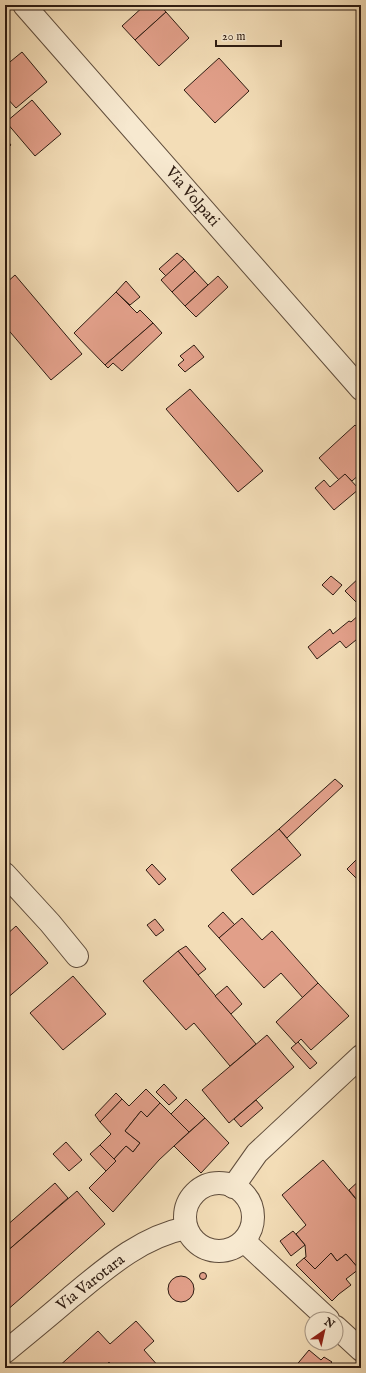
<svg xmlns="http://www.w3.org/2000/svg" width="366" height="1373" font-family="'IM FELL English',serif">
<rect width="100%" height="100%" fill="#f3ddb7"/>
<filter id="stains"><feTurbulence type="fractalNoise" baseFrequency=".005" numOctaves="4"/><feColorMatrix values="0 0 0 0 .2 0 0 0 0 .09 0 0 0 0 .02 0 0 0 .5 -.17"/></filter>
<radialGradient id="worn" r=".72"><stop offset=".6" stop-color="#630" stop-opacity="0"/><stop offset="1" stop-color="#630" stop-opacity=".3"/></radialGradient>
<!-- building -->
<g fill="#e19f89" stroke="#2e1c12">
<polygon points="145,5 160,5 166,12 135,40 122,26"/>
<polygon points="166,12 189,38 159,66 135,40"/>
<polygon points="22,52 47,82 16,108 5,96 5,66"/>
<polygon points="219,58 249,91 215,123 184,90"/>
<polygon points="32,100 61,134 35,156 6,122"/>
<polygon points="5,138 11,145 5,150"/>
<polygon points="177,253 184,259 166,276 159,269"/>
<polygon points="184,259 195,271 172,292 161,280"/>
<polygon points="195,271 208,285 185,306 172,292"/>
<polygon points="15,275 82,354 51,380 5,326 5,284"/>
<polygon points="218,276 228,287 196,317 185,306"/>
<polygon points="126,281 140,297 130,305 116,292"/>
<polygon points="116,292 137,313 140,310 153,323 105,365 74,333"/>
<polygon points="153,323 162,333 122,371 113,363 108,368 105,365"/>
<polygon points="194,345 204,357 185,372 178,365 184,360 180,356"/>
<polygon points="190,389 263,471 238,492 166,409"/>
<polygon points="355,425 361,431 361,473 352,481 345,474 339,480 319,458"/>
<polygon points="345,474 359,489 334,510 315,488 324,480 330,487"/>
<polygon points="331,576 342,585 333,595 322,585"/>
<polygon points="361,576 361,607 345,591"/>
<polygon points="361,613 361,636 346,648 340,641 317,659 308,647 330,629 333,634 349,621 351,622"/>
<polygon points="335,779 343,786 287,838 279,829"/>
<polygon points="279,829 301,855 253,895 231,870"/>
<polygon points="361,855 361,883 347,869"/>
<polygon points="152,864 166,879 159,885 146,870"/>
<polygon points="223,912 235,925 219,938 208,926"/>
<polygon points="242,918 262,940 272,931 318,983 303,998 281,973 264,988 219,938"/>
<polygon points="155,919 164,930 156,936 147,925"/>
<polygon points="16,926 48,963 5,1000 5,936"/>
<polygon points="186,946 206,969 198,975 178,951"/>
<polygon points="178,951 256,1044 230,1066 194,1023 186,1030 143,981"/>
<polygon points="73,976 106,1014 63,1050 30,1013"/>
<polygon points="318,983 349,1016 311,1050 301,1039 296,1044 276,1022"/>
<polygon points="227,986 242,1004 231,1014 215,996"/>
<polygon points="267,1035 294,1067 229,1123 202,1090"/>
<polygon points="298,1042 317,1063 310,1069 291,1048"/>
<polygon points="164,1084 177,1098 169,1105 156,1092"/>
<polygon points="146,1089 160,1103 147,1117 141,1111 125,1131 140,1143 133,1152 126,1146 114,1159 100,1145 111,1134 100,1122 122,1099 129,1106"/>
<polygon points="116,1093 122,1099 100,1122 95,1115"/>
<polygon points="186,1099 205,1118 189,1132 171,1114"/>
<polygon points="256,1100 263,1108 241,1127 234,1119"/>
<polygon points="160,1103 189,1132 159,1160 113,1212 89,1188 116,1161 114,1159 126,1146 133,1152 140,1143 125,1131 141,1111 147,1117"/>
<polygon points="205,1118 229,1143 201,1173 174,1146"/>
<polygon points="66,1142 82,1160 69,1171 53,1154"/>
<polygon points="100,1145 116,1161 106,1171 90,1154"/>
<polygon points="323,1160 361,1205 361,1267 359,1269 346,1254 337,1261 331,1253 315,1269 304,1258 306,1257 305,1245 296,1234 306,1225 282,1195"/>
<polygon points="361,1179 361,1205 349,1190"/>
<polygon points="55,1183 68,1198 5,1253 5,1227"/>
<polygon points="77,1191 105,1224 5,1312 5,1253"/>
<polygon points="293,1231 305,1245 291,1256 280,1241"/>
<polygon points="331,1253 337,1261 346,1254 359,1269 346,1279 351,1285 339,1294 332,1301 296,1265 304,1258 315,1269"/>
<circle cx="203" cy="1276" r="3.5"/>
<circle cx="181" cy="1289" r="13"/>
<polygon points="136,1321 154,1341 144,1350 160,1368 114,1368 109,1362 103,1368 57,1368 98,1331 110,1344"/>
<polygon points="309,1350 321,1360 324,1357 332,1362 329,1365 332,1368 294,1368"/>
</g>
<g fill="none" stroke-linecap="round" stroke-linejoin="round">
<!-- minor casing -->
<g stroke="#5f4c3b" stroke-width="24">
<g id="minor">
<polyline points="24,5 361,389"/>
<polyline points="5,874 50,923 77,956"/>
<circle cx="219" cy="1217" r="34"/>
<polyline points="233,1187 257,1153 361,1056"/>
<polyline points="244,1241 328,1319"/>
<polyline points="336,1327 361,1350"/>
<path d="M5,1352C27,1334 49,1316 71,1297C105,1269 141,1237 186,1228"/>
</g>
</g>
<!-- minor -->
<use href="#minor" stroke="#f7e9d0" stroke-width="22"/>
</g>
<g text-anchor="middle" dominant-baseline="central" stroke-width="4" stroke-linejoin="round" paint-order="stroke">
<!-- street labels -->
<g font-size="16" fill="#2e1c12" stroke="#f7e9d0">
<text transform="translate(192 197) rotate(49)">Via Volpati</text>
<text transform="translate(91 1283) rotate(-38)">Via Varotara</text>
</g>
</g>
<!-- margin -->
<rect width="366" height="1373" fill="none" stroke="#f3ddb7" stroke-width="20"/>
<rect x="6" y="6" width="354" height="1361" fill="none" stroke="#2e1c12" stroke-width="2"/>
<rect x="10" y="10" width="346" height="1353" fill="none" stroke="#2e1c12"/>
<!-- north arrow -->
<g transform="translate(324 1331) rotate(34)"><circle r="19" fill="#f7e9d0" stroke="#a79784"/>
<path d="M0-3L7 15L0 10L-7 15Z" fill="#8f2418"/>
<text y="-6" font-size="11" font-weight="bold" text-anchor="middle" fill="#2e1c12">N</text>
</g>
<!-- scale -->
<path d="M216 40v6h65v-6" fill="none" stroke="#2e1c12" stroke-width="2"/>
<text x="222" y="40" font-size="12" fill="#2e1c12" stroke="#f7e9d0" stroke-width="3" paint-order="stroke">20 m</text>
<rect width="100%" height="100%" filter="url(#stains)"/>
<rect width="100%" height="100%" fill="url(#worn)"/>
</svg>
